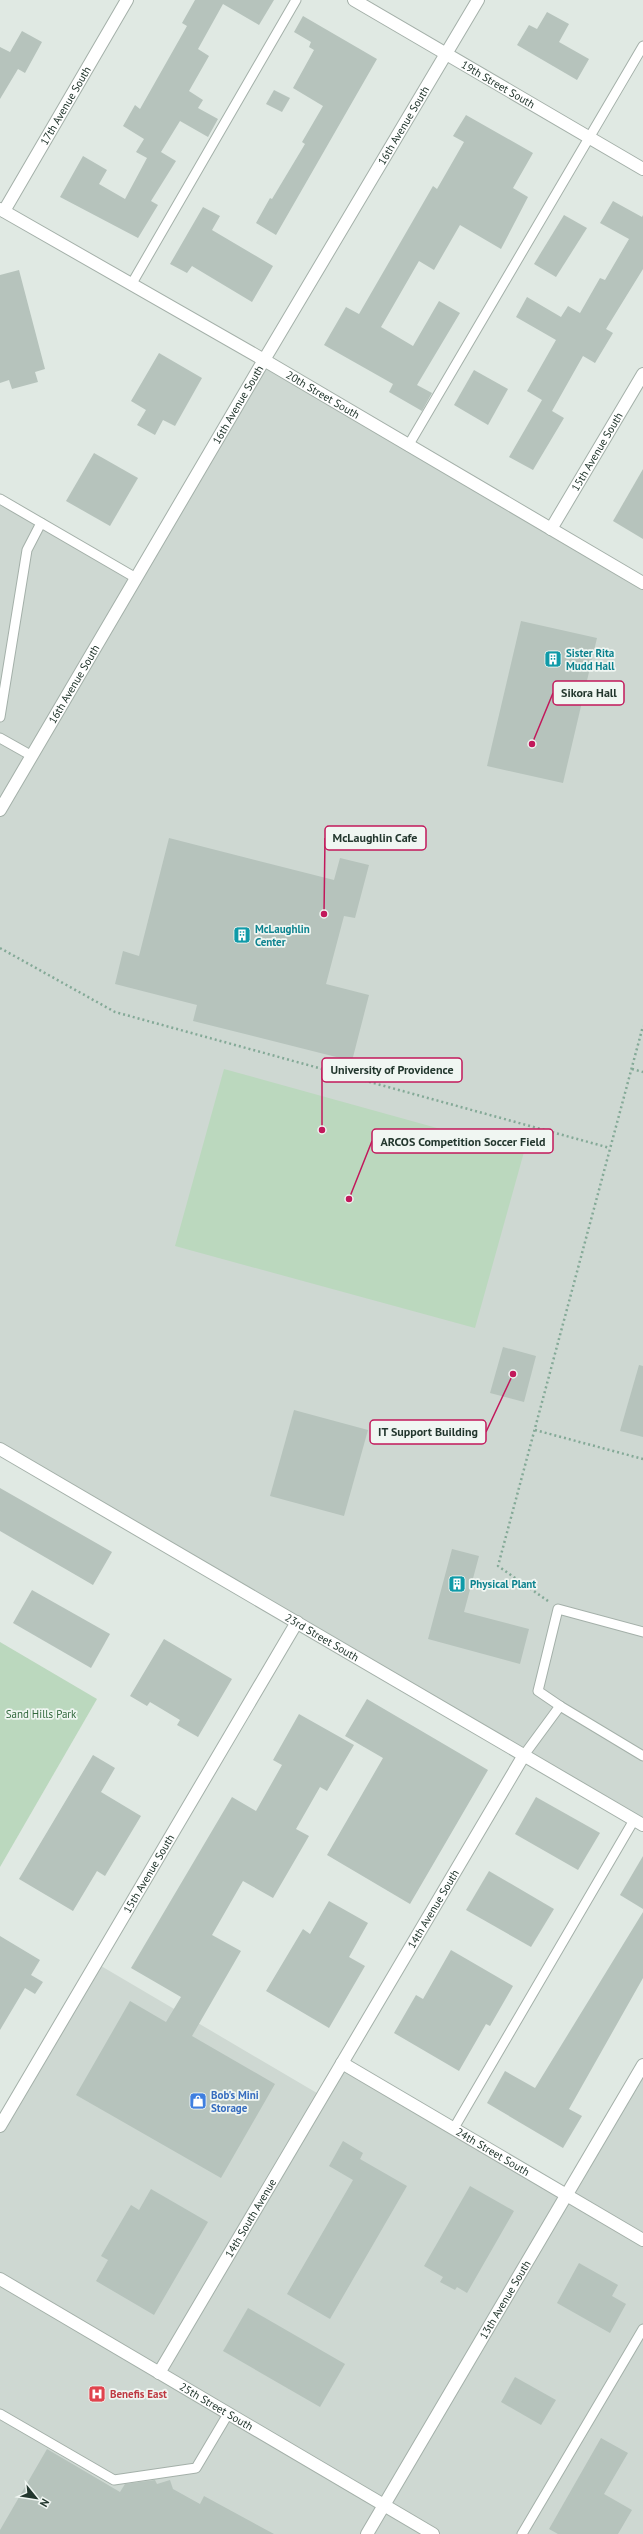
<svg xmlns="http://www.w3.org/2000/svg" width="643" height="2534" font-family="'PT Sans',sans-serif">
<rect width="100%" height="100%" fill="#e0e9e3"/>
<!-- built -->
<g fill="#ced8d2">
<polygon points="264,360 643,583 643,1825 0,1450 0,499 136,578"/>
<polygon points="96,1963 322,2096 342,2063 566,2194 643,2065 643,2534 0,2534 0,2126"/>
</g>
<!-- green -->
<g fill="#bbd8be">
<polygon points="224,1069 524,1152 475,1328 175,1246"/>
<polygon points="0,1642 97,1699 0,1867"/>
</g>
<!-- building -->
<g fill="#b6c3bc">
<polygon points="195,0 274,0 259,25 223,4 198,49 209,56 189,91 203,100 198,108 218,119 208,137 180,121 161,152 176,161 151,201 158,205 138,238 60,197 83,156 107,170 99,184 125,199 147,158 136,152 144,139 123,126 135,105 140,109 187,26 182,23"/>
<polygon points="547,12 569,24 559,42 589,59 577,80 517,45 529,25 537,29"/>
<polygon points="303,16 377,59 276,235 256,223 270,198 272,199 305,144 302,142 323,106 293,88 314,50 309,47 311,42 294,32"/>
<polygon points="22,31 42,42 25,73 18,69 0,99 0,47 10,52"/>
<polygon points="274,90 290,98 282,112 266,104"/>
<polygon points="466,115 533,153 513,188 528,197 501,249 460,225 434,270 419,261 381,327 413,346 439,301 460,313 417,385 432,393 422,411 389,392 393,384 324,345 346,307 359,314 433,186 437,189 464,142 453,136"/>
<polygon points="613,201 642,217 643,215 643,269 606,329 613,333 595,363 583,356 552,411 564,418 533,470 509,457 542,400 527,391 556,340 516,317 527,297 561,317 568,306 580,313 600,278 605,280 629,239 600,223"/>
<polygon points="203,207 220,216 212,230 273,266 252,302 192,266 187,273 170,264"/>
<polygon points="564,215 587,228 556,277 534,264"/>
<polygon points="19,270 45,369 35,372 38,382 12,389 9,380 0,383 0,275"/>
<polygon points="159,353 202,378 175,426 163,420 155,435 137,425 146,410 131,401"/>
<polygon points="474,370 508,389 488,425 454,405"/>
<polygon points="94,453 138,478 110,526 66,501"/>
<polygon points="643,469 643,539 613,521"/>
<polygon points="521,621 597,638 563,783 487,766"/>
<polygon points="169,838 334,880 340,858 369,865 355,918 344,916 326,984 369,995 352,1061 193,1021 197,1005 115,984 123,951 139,956"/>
<polygon points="503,1347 536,1356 524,1402 490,1393"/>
<polygon points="639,1365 643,1366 643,1437 620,1431"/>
<polygon points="294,1410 368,1430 344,1516 270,1496"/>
<polygon points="0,1488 112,1552 93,1585 0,1531"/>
<polygon points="452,1549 479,1556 464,1612 529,1629 520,1664 428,1639"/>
<polygon points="32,1590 110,1634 91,1668 13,1623"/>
<polygon points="164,1639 232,1679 198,1737 177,1725 180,1720 150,1702 147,1706 130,1696"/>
<polygon points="367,1699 488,1770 410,1904 327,1855 383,1758 345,1736"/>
<polygon points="299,1714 354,1745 327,1791 320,1787 296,1829 309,1836 273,1898 243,1881 212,1935 241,1951 192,2036 275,2084 221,2178 76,2095 130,2001 166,2022 181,1997 131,1968 232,1797 256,1811 282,1765 273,1760"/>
<polygon points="93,1755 115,1768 101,1792 141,1816 105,1876 97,1871 73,1911 19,1879"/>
<polygon points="536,1797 600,1833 578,1870 515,1834"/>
<polygon points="643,1856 643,1909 620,1895"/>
<polygon points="489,1871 554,1909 531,1947 466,1910"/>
<polygon points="329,1901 368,1923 349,1957 365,1966 329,2028 266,1991 303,1929 310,1934"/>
<polygon points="643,1912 643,1978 569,2109 582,2116 563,2148 487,2103 505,2071 535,2088"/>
<polygon points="0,1936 40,1960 31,1975 43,1982 35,1994 25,1988 0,2030"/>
<polygon points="451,1950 513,1986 490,2026 486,2024 459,2071 394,2033 416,1995 423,1999"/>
<polygon points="343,2141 363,2153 360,2159 407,2186 330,2319 287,2294 353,2180 329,2166"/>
<polygon points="470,2186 514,2211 467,2293 457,2287 455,2290 440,2282 443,2277 424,2266"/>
<polygon points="151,2189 208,2222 154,2315 96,2281 108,2260 101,2256 131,2205 139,2210"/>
<polygon points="579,2263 618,2285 612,2296 626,2304 610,2333 557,2303"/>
<polygon points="248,2308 345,2364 320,2407 223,2351"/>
<polygon points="515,2377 556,2400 541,2425 501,2402"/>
<polygon points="601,2438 628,2453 604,2494 632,2510 618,2534 558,2534 549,2529"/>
<polygon points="47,2449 120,2492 125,2484 155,2480 157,2484 170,2480 173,2489 200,2504 204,2496 274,2534 0,2534 0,2530"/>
</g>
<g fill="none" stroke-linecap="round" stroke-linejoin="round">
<!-- service casing -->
<g stroke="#a4b0a9" stroke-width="11">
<g id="service">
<polyline points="131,285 296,0"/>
<polyline points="408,446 643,46"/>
<polyline points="0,499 136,578"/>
<polyline points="0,717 27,550 41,523"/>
<polyline points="0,738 32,756"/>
<polyline points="643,1632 558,1609 538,1691 560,1706 643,1756"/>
<polyline points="524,1755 560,1706"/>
<polyline points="454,2128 634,1820"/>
<polyline points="0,2414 114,2480 196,2468 228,2414"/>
<polyline points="522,2534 643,2329"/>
</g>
</g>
<!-- minor casing -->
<g stroke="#a4b0a9" stroke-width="14">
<g id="minor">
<path id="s1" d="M354,0L643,169"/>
<path id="s2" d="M0,209L264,360L478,0"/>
<path id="s3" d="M4,211L127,0"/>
<path id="s4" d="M551,529L643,374"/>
<path id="s5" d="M342,2063L643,2240"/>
<path id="s6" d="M0,2126L297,1622"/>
<path id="s7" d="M0,2279L433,2534"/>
<path id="s8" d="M159,2373L524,1755"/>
<path id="s9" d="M367,2534L643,2065"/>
</g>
</g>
<!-- tertiary casing -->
<g stroke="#a4b0a9" stroke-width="14">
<g id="tertiary">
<path id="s10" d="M0,810L264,360L643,583"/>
<path id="s11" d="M0,1449L643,1825"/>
</g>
</g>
<!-- path -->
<g stroke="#84a997" stroke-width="2.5" stroke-dasharray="2 3" stroke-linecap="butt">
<polyline points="0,948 115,1012 610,1148"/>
<polyline points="632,1069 643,1072"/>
<polyline points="535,1430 643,1459"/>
<polyline points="548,1601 498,1566 643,1026"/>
</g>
<!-- service -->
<use href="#service" stroke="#fff" stroke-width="9"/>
<!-- minor -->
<use href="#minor" stroke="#fff" stroke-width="12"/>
<!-- tertiary -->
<use href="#tertiary" stroke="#fff" stroke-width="12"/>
</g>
<!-- icons -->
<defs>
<g id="building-square" transform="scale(0.9)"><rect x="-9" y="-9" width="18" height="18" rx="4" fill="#0f9aa8" stroke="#f0f6f2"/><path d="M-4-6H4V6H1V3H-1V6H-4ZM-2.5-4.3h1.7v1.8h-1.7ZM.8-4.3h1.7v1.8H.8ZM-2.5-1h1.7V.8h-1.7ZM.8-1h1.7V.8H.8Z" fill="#fff"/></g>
<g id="shop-square" transform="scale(0.9)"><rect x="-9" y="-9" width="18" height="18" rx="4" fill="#3f7fe0" stroke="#f0f6f2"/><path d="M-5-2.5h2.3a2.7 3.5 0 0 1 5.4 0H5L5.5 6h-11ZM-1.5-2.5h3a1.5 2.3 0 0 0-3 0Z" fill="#fff"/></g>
<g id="hospital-square" transform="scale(0.9)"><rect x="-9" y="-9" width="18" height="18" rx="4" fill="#e0444e" stroke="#f0f6f2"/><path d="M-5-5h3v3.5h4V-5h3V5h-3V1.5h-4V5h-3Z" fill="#fff"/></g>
</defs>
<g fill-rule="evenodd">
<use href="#building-square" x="553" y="659"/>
<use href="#building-square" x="242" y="935"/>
<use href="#building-square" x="457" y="1584"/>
<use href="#shop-square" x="198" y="2101"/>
<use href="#hospital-square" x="97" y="2394"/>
</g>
<g text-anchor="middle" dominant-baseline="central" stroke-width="3.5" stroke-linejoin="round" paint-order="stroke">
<!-- street labels -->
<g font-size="11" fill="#23372e" stroke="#f0f6f2">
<text stroke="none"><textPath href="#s1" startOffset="167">19th Street South</textPath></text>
<text stroke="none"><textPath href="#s3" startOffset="122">17th Avenue South</textPath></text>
<text stroke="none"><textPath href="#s2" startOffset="577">16th Avenue South</textPath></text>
<text stroke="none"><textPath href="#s10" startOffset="590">20th Street South</textPath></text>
<text stroke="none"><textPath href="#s10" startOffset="470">16th Avenue South</textPath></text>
<text stroke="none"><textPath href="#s4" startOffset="90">15th Avenue South</textPath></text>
<text stroke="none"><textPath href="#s10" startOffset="146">16th Avenue South</textPath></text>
<text stroke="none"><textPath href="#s11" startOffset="373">23rd Street South</textPath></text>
<text stroke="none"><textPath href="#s6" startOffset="293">15th Avenue South</textPath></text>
<text stroke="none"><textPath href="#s8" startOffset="539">14th Avenue South</textPath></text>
<text stroke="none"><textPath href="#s5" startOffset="175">24th Street South</textPath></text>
<text stroke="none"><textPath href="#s8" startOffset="180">14th South Avenue</textPath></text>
<text stroke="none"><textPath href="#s9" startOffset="272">13th Avenue South</textPath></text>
<text stroke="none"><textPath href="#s7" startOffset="251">25th Street South</textPath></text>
</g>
<!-- culture labels -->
<g font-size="11" font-weight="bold" fill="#0d838f" stroke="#f0f6f2" text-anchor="start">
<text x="566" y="653">Sister Rita<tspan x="566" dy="13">Mudd Hall</tspan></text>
<text x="255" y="929">McLaughlin<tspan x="255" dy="13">Center</tspan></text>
<text x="470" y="1584">Physical Plant</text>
</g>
<!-- park labels -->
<g font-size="11" fill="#32693d" stroke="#f0f6f2">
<text x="41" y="1714">Sand Hills Park</text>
</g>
<!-- shop labels -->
<g font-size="11" font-weight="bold" fill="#366cbe" stroke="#f0f6f2" text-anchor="start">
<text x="211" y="2095">Bob's Mini<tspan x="211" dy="13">Storage</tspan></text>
</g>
<!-- health labels -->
<g font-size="11" font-weight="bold" fill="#be3a42" stroke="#f0f6f2" text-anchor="start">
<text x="110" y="2394">Benefis East</text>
</g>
</g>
<!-- callouts -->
<path fill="none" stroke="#c2185b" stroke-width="1.5" d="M532 744L553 693M324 914L325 838M322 1130L322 1070M349 1199L372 1141M513 1374L486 1432"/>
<g fill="#c2185b" stroke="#f0f6f2" stroke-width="1.5">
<circle cx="532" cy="744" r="4"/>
<circle cx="324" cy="914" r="4"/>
<circle cx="322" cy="1130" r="4"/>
<circle cx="349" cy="1199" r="4"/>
<circle cx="513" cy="1374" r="4"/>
</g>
<g fill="#f0f6f2" stroke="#c2185b" stroke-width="1.5">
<rect x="553" y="681" width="71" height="24" rx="4"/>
<rect x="325" y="826" width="101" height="24" rx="4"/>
<rect x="322" y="1058" width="140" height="24" rx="4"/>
<rect x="372" y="1129" width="181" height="24" rx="4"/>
<rect x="370" y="1420" width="116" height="24" rx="4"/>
</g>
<g font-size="12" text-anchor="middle" font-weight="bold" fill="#23372e">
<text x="589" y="697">Sikora Hall</text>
<text x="375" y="842">McLaughlin Cafe</text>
<text x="392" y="1074">University of Providence</text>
<text x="463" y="1146">ARCOS Competition Soccer Field</text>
<text x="428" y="1436">IT Support Building</text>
</g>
<!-- north arrow -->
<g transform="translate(36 2498) rotate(120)" stroke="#f0f6f2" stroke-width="3" paint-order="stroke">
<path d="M0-3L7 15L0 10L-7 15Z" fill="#23372e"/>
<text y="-6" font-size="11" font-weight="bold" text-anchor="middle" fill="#23372e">N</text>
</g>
</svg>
